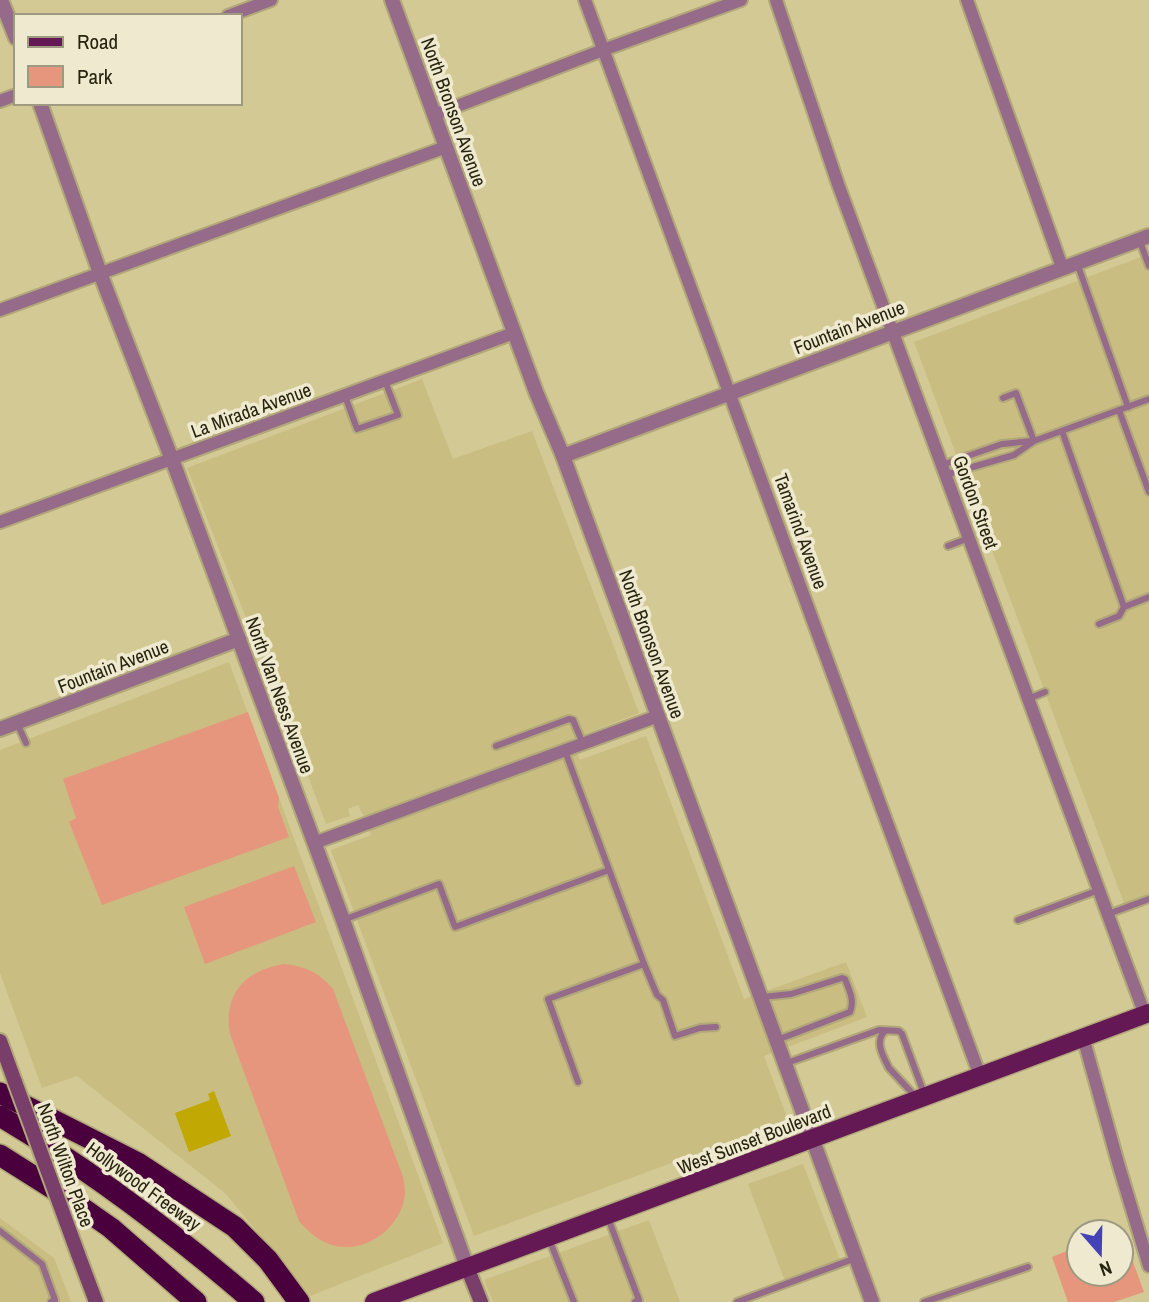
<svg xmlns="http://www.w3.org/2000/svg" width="1149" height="1302" font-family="'Archivo Narrow',sans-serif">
<rect width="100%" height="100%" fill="#d3c995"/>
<!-- built -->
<g fill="#c9bd81">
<polygon points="1149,254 1149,894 1124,903 914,342"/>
<polygon points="422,379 453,459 532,431 639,713 572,739 580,760 646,736 744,999 846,962 867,1017 764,1056 788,1120 474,1236 331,850 371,835 367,823 358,805 348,809 350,816 326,824 299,752 187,468"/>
<polygon points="229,662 443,1243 310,1296 225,1193 77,1076 42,1088 0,973 0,750"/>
<polygon points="803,1164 840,1260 785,1281 748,1184"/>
<polygon points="0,1218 54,1258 71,1302 0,1302"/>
<polygon points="649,1220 680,1302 493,1302 484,1280"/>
</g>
<!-- green -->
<g fill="#e6967d">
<polygon points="248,712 279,798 278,807 289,837 102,905 69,822 76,818 63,779"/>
<polygon points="294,866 316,922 205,964 184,907"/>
<path d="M284,964C305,966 320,973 333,989L403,1177C404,1183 405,1189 405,1194C402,1223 374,1248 345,1247C326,1247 310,1234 299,1221L230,1034C223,993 246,970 284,964Z"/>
<polygon points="1121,1229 1144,1292 1114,1302 1068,1302 1052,1257 1072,1249 1072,1246 1079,1244 1079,1274 1121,1274 1121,1232 1111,1232"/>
</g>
<!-- water -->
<polygon fill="#c1a802" points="214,1091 231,1136 189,1152 175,1113 210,1100 208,1094"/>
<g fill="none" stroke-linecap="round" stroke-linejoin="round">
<!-- service casing -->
<g stroke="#b1a87a" stroke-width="10">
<g id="service">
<polyline points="1139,239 1149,266"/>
<polyline points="1077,263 1128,407"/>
<polyline points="345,396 357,429 398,415 385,381"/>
<polyline points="1003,398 1016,393 1034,441"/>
<polyline points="1119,410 1149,492"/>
<polyline points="1062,431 1124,607 1149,597"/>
<polyline points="942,465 1002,444 1032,441"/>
<polyline points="945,475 1014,455 1034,441 1149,399"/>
<polyline points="948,546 969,538"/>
<polyline points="1099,624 1119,616 1124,607"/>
<polyline points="1028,699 1045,692"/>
<polyline points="17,723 26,743"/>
<polyline points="496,746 569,719 573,720 583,744"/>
<polyline points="565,751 644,964"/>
<polyline points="1108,914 1149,899"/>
<polyline points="343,920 439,884 455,927 609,870"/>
<polyline points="1018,920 1099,890"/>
<path d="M762,997L791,994L842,978L845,979C849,990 855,1000 850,1012L777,1040"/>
<path d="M885,1031C874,1041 883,1056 889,1068L915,1096"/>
<polyline points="787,1063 879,1030 899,1031 902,1034 925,1096"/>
<polyline points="578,1082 548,999 644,964 657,995 663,1000 675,1036 700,1028 716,1027"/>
<polyline points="608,1218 639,1300 635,1302"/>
<polyline points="0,1231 42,1264 55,1300 51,1302"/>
<polyline points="549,1239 574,1302"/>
<polyline points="737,1302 856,1258"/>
<polyline points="924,1302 1028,1267"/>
</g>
</g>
<!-- minor casing -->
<g stroke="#b1a87a" stroke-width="16">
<g id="minor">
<polyline points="585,0 980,1076"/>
<polyline points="776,0 838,184 1145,1015"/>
<polyline points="967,0 1062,267"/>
<polyline points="228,16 271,0"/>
<polyline points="0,101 16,95"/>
<polyline points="434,115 603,50 741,0"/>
<polyline points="0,310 446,147"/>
<polyline points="0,522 514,333"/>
<polyline points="314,843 658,716"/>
<polyline points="1083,1037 1118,1163 1149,1266"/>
</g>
</g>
<!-- tertiary casing -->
<g stroke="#b1a87a" stroke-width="18">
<g id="tertiary">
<polyline points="1,0 16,38"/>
<polyline points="392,0 536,392 563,456 872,1302"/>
<polyline points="40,103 100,273 176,470 343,920 467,1267"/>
<polyline points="563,456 1149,236"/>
<polyline points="0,729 239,639"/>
</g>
</g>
<!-- secondary casing -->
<g stroke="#b1a87a" stroke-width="18">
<g id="secondary">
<polyline points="0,1041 15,1082"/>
<polyline points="78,1254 96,1302"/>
<polyline points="467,1267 481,1302"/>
</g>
</g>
<!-- primary casing -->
<g stroke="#b1a87a" stroke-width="21">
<polyline id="primary" points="374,1302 1149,1013"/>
</g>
<!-- motorway casing -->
<g stroke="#b1a87a" stroke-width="24">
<g id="motorway">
<polyline points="0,1093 138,1163 235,1227 268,1260 299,1302"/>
<path d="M0,1116C91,1170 174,1233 254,1302"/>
<polyline points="0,1155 71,1200 111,1228 196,1302"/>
</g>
</g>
<!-- service -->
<use href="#service" stroke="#966b89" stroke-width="6"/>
<!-- minor -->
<use href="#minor" stroke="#966b89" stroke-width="12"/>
<!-- tertiary -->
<use href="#tertiary" stroke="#966b89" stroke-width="14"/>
<!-- secondary -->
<use href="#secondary" stroke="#7a3e6a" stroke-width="14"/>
<!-- primary -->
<use href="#primary" stroke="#641854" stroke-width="18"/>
<!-- motorway -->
<use href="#motorway" stroke="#49003c" stroke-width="21"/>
<!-- secondary-bridge casing -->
<g stroke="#b1a87a" stroke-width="18" stroke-linecap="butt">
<polyline id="secondary-bridge" points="15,1082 78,1254"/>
</g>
<!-- secondary-bridge -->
<use href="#secondary-bridge" stroke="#7a3e6a" stroke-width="14"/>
</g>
<g text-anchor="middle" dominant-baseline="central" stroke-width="7" stroke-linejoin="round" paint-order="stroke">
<!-- street labels -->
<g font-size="19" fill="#27230e" stroke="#eee9cf">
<text transform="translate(454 112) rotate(70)">North Bronson Avenue</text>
<text transform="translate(849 327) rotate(-21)">Fountain Avenue</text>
<text transform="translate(251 410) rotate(-20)">La Mirada Avenue</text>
<text transform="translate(976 502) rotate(70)">Gordon Street</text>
<text transform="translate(801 531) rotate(70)">Tamarind Avenue</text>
<text transform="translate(652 644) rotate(70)">North Bronson Avenue</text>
<text transform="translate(113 666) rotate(-21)">Fountain Avenue</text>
<text transform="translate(280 695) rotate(70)">North Van Ness Avenue</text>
<text transform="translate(754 1139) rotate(-21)">West Sunset Boulevard</text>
<text transform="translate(66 1165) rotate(70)">North Wilton Place</text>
<text transform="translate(144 1186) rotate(36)">Hollywood Freeway</text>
</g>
</g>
<!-- legend -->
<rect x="14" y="14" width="228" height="91" fill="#eee9cf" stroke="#9e9a82" stroke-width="2"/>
<rect x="28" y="37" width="35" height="10" fill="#641854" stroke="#9e9a82" stroke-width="2"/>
<text x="77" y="49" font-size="21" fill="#27230e">Road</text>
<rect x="28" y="66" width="35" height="21" fill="#e6967d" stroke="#9e9a82" stroke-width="2"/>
<text x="77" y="84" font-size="21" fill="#27230e">Park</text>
<!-- north arrow -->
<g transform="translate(1100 1253) rotate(160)"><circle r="33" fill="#eee9cf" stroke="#9e9a82" stroke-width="2"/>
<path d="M0-5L12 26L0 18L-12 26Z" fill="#4541b7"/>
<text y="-10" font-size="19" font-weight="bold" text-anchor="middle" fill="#27230e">N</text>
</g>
</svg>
